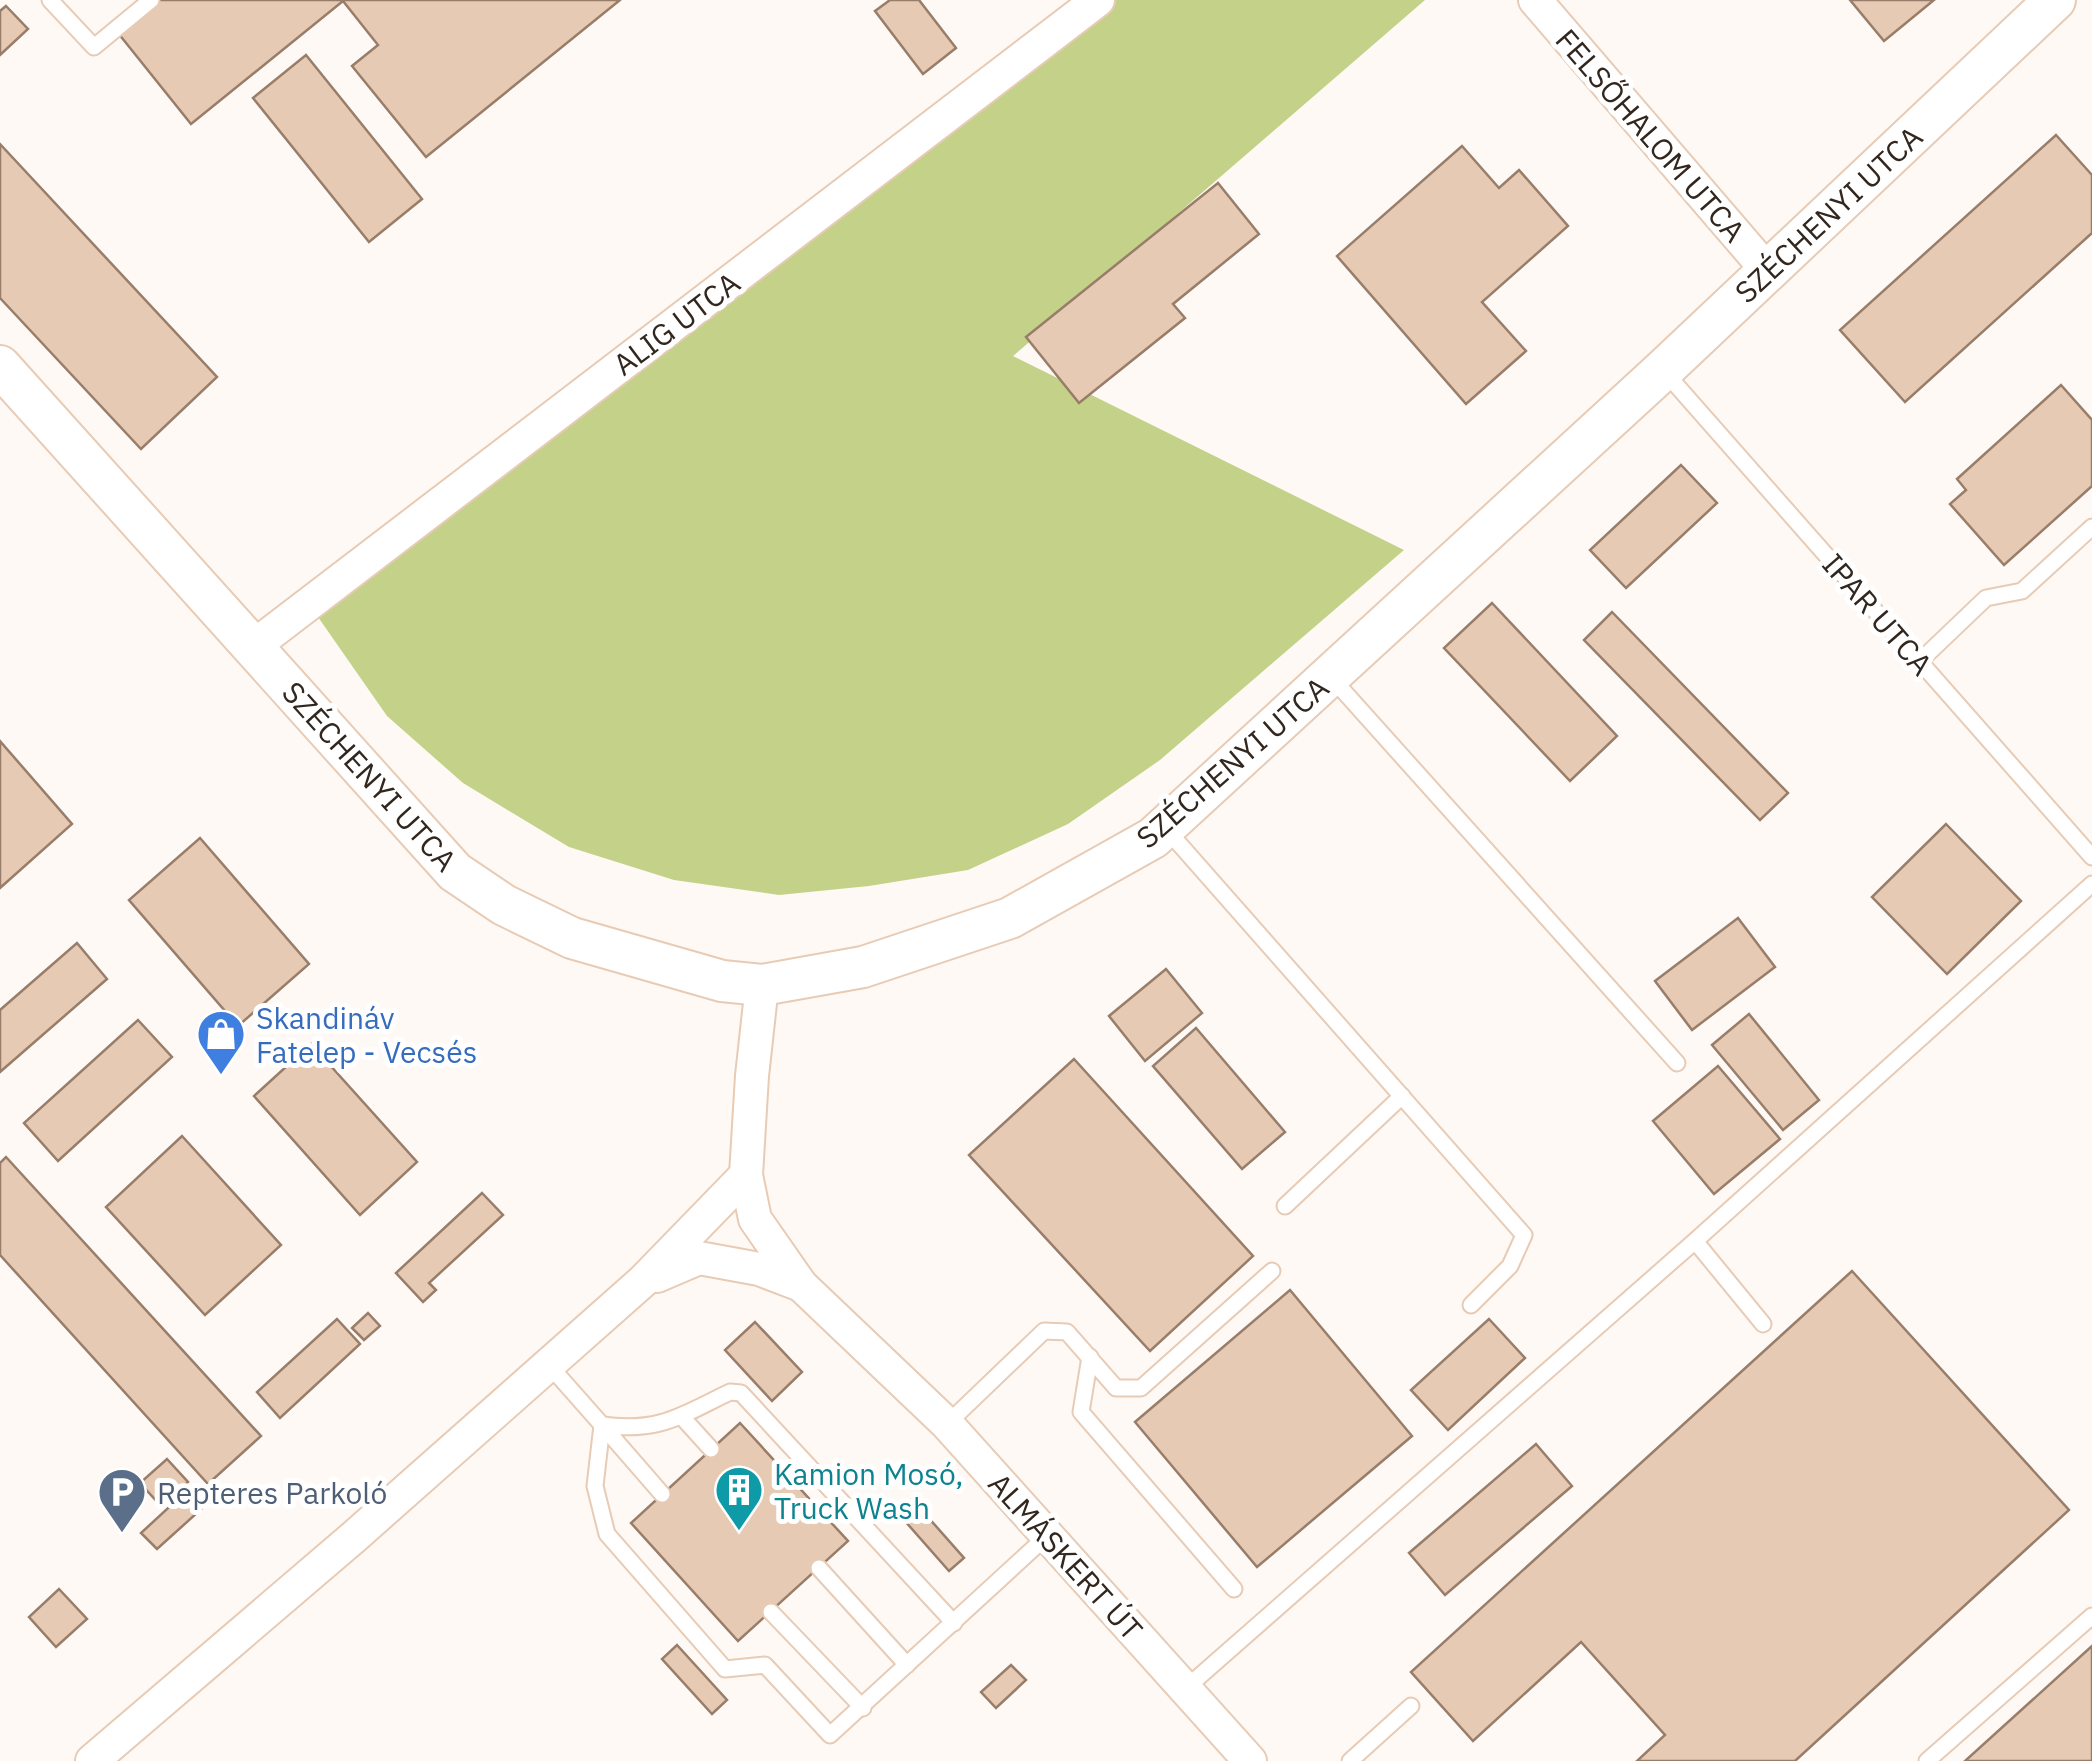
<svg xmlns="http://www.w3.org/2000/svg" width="2092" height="1761" font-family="'IBM Plex Sans',sans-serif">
<rect width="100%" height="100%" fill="#fff9f5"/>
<!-- grass -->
<polygon fill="#c3d288" points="1098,0 1425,0 1013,356 1404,550 1160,760 1068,824 968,870 869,886 779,895 674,880 569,847 463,783 387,716 311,607"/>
<!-- building -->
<g fill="#e6cab3" stroke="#987e6a" stroke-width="2.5">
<polygon points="148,0 620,0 426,157 352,66 378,45 343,1 191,124 114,28"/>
<polygon points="890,0 919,0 956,48 923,74 875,11"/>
<polygon points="1850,0 1934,0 1884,41"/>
<polygon points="6,6 28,29 0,55 0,11"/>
<polygon points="306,55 422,199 369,242 253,98"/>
<polygon points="2056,135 2092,175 2092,233 1905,402 1840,330"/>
<polygon points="0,144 217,377 141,449 0,298"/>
<polygon points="1462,146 1499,188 1519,170 1568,226 1482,302 1526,351 1466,404 1337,256"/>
<polygon points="1218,183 1259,234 1173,304 1185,318 1079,403 1026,337"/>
<polygon points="2061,385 2092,420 2092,486 2004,565 1950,504 1966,490 1957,479"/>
<polygon points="1681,465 1717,503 1626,588 1590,550"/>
<polygon points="1492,603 1617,736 1570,781 1444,648"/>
<polygon points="1612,612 1788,793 1760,820 1584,640"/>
<polygon points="0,741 72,824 0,888"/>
<polygon points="1946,824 2021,901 1947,974 1872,897"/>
<polygon points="200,838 309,964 238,1026 129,900"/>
<polygon points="1738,918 1775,967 1692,1030 1655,981"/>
<polygon points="77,943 107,979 0,1072 0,1010"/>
<polygon points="1166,969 1202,1013 1145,1061 1109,1016"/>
<polygon points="1749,1014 1819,1100 1783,1130 1712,1045"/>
<polygon points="138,1020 172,1057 58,1161 24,1123"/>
<polygon points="1196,1028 1285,1132 1242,1169 1153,1066"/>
<polygon points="311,1044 417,1162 360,1215 254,1096"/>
<polygon points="1074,1059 1253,1256 1150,1351 969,1155"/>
<polygon points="1718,1066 1780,1139 1714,1194 1653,1121"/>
<polygon points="182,1136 281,1245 205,1315 106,1207"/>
<polygon points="6,1157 261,1436 208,1484 0,1255 0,1163"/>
<polygon points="482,1193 503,1215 429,1283 436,1290 423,1302 396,1273"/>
<polygon points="1852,1271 2069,1510 1795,1761 1637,1761 1665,1735 1581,1642 1473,1741 1411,1672"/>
<polygon points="1290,1290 1412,1436 1257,1567 1135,1422"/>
<polygon points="368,1313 380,1326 364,1340 352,1328"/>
<polygon points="337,1319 360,1344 280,1418 257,1392"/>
<polygon points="1489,1319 1525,1358 1448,1430 1411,1390"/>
<polygon points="755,1322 802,1372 772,1401 725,1350"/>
<polygon points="740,1423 848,1541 738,1641 631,1523"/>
<polygon points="1536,1444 1572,1486 1445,1595 1409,1553"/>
<polygon points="167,1459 188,1482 161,1506 140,1483"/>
<polygon points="192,1486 208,1503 157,1549 141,1533"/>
<polygon points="912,1499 964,1558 949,1571 897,1512"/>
<polygon points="59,1589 87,1619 56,1647 29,1617"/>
<polygon points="677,1645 727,1700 712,1714 662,1659"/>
<polygon points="2092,1646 2092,1761 1965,1761"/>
<polygon points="1011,1665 1026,1680 996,1708 981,1692"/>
</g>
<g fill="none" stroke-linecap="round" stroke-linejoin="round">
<!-- service casing -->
<g stroke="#e7cbb5" stroke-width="19">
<g id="service">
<polyline points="50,0 94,47 151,0"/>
<polyline points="1663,370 2092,857"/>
<polyline points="1920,661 1986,598 2022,591 2092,527"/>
<polyline points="1330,676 1677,1063"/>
<polyline points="1167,830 1524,1235 1510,1266 1471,1305"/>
<polyline points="1285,1206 1402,1096"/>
<polyline points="1695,1241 1763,1324"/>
<polyline points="1090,1357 1081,1412 1234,1589"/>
<polyline points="549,1365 602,1425 595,1486 607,1534 725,1669 765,1665 830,1735 1048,1535"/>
<polyline points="682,1417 711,1449"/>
<polyline points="947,1424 1044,1331 1067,1332 1116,1388 1141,1388 1272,1271"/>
<path d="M662,1494L602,1425C659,1433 682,1415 730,1392L741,1393L954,1623"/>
<polyline points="819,1568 907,1665"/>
<polyline points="771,1612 863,1708"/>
<polyline points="1185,1689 1695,1241 2092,884"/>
<polyline points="1350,1761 1411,1706"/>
<polyline points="1927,1761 2092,1616"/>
</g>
</g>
<!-- minor casing -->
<g stroke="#e7cbb5" stroke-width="36">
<g id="minor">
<polyline points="1535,0 1767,270"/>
<polyline points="254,646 1098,0"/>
<polyline points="762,985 752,1076 746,1175 755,1219 801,1285 947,1424 1250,1761"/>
<polyline points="657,1276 699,1258 759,1269 801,1285"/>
<polyline points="92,1761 355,1536 643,1281 746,1175"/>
</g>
</g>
<!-- tertiary casing -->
<g stroke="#e7cbb5" stroke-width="44">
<polyline id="tertiary" points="0,366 455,872 504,905 572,938 722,981 762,985 863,967 1010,918 1153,838 1663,370 2055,0"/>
</g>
<!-- service -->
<use href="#service" stroke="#fff" stroke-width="15"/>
<!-- minor -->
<use href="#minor" stroke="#fff" stroke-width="32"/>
<!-- tertiary -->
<use href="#tertiary" stroke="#fff" stroke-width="40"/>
</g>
<!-- icons -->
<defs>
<g id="shop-pin" transform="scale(2.5)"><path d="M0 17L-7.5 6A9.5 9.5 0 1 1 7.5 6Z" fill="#3f7fe0" stroke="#fff"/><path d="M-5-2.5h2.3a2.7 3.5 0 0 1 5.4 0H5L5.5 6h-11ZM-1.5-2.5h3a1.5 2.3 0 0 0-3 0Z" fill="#fff"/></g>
<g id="building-pin" transform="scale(2.5)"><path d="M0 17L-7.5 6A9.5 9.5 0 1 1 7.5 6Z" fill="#0f9aa8" stroke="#fff"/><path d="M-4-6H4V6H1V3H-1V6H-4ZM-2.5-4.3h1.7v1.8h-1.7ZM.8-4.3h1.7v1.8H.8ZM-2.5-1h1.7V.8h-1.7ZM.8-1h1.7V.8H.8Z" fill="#fff"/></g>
<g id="parking-pin" transform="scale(2.5)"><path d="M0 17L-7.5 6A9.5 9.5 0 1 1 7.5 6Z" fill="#5c6f8a" stroke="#fff"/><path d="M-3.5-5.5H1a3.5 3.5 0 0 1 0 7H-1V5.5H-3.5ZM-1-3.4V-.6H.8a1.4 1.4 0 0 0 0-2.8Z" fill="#fff"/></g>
</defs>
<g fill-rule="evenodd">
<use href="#shop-pin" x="221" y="1034"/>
<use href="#building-pin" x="739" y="1490"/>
<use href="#parking-pin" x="122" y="1492"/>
</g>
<g text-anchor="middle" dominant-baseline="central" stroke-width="10" stroke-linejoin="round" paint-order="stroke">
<!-- street labels -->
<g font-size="30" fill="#32271f" stroke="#fff">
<text transform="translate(1651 135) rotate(49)">FELSŐHALOM UTCA</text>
<text transform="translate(1828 214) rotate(-43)">SZÉCHENYI UTCA</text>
<text transform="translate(676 323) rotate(-37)">ALIG UTCA</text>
<text transform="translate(1878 614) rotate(49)">IPAR UTCA</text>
<text transform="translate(1232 762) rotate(-41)">SZÉCHENYI UTCA</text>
<text transform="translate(370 776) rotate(48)">SZÉCHENYI UTCA</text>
<text transform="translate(1066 1556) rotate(48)">ALMÁSKERT ÚT</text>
</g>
<!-- shop labels -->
<g font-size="30" fill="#366cbe" stroke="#fff" text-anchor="start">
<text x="256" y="1017">Skandináv<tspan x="256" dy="34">Fatelep - Vecsés</tspan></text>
</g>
<!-- culture labels -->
<g font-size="30" fill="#0d838f" stroke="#fff" text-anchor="start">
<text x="774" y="1473">Kamion Mosó,<tspan x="774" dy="34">Truck Wash</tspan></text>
</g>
<!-- service labels -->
<g font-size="30" fill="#4e5e75" stroke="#fff" text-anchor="start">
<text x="157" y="1492">Repteres Parkoló</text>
</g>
</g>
</svg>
